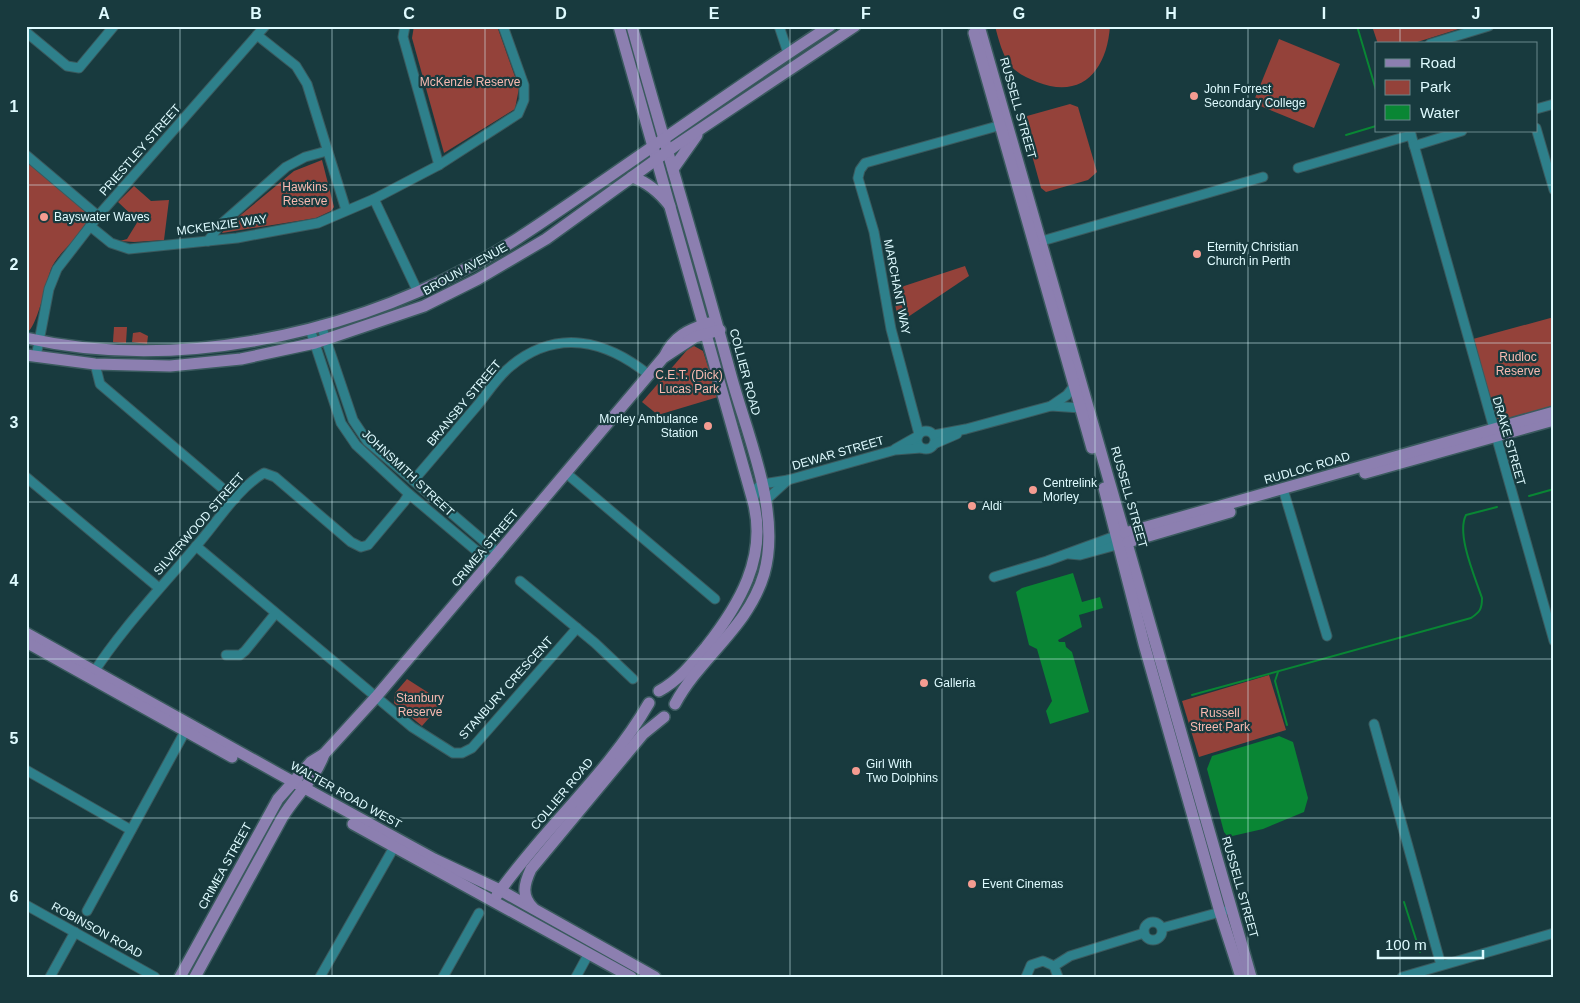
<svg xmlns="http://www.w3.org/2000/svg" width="1580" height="1003" font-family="Arial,sans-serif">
<rect width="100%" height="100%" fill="#183a3e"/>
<!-- green -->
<g fill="#94423a">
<polygon points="414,26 497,26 519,88 515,109 444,153 412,38"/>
<path d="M995,26H1110C1107,70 1082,100 1037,82C1027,78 1018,74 1011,66C1003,57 998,38 995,26Z"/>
<polygon points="1372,26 1468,26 1411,44 1378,44"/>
<polygon points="1279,39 1340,64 1314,128 1253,103"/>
<polygon points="1070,104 1078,107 1097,172 1088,180 1046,192 1041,188 1023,123 1027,116"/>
<path d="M26,160L89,213L90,216C86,234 58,251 51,269C46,282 37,329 26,333Z"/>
<polygon points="322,160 334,207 331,211 316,218 222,233 225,228 294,171"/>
<polygon points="134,186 151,201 169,200 164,240 134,242 120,241 127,239 138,221 118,202"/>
<polygon points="965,266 969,276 899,323 892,290"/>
<polygon points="1554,317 1554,410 1501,423 1496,417 1473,339"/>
<polygon points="114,327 127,327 126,343 113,342"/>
<polygon points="140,332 148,336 147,344 132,342 133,333"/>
<polygon points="694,346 703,351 718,397 658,415 642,402 688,349"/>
<polygon points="1269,675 1286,730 1199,757 1182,701"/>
<polygon points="407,679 443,702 422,726 394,703 395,693"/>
</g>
<!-- water -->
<g fill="#098634">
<polygon points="1073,573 1082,602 1100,597 1103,608 1079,615 1082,627 1058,640 1059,642 1065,642 1066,647 1072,652 1089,712 1050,724 1046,711 1052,701 1037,649 1029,645 1016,592 1022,588"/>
<polygon points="1279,736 1293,742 1308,798 1304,812 1263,829 1228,837 1224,832 1207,769 1212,756"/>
</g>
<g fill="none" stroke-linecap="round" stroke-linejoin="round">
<!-- stream -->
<g stroke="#098634" stroke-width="2">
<polyline points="1357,26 1376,90"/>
<polyline points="1346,135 1376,126"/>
<polyline points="1529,496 1554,489"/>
<polyline points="1278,672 1275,681 1287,725"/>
<path d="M1192,695L1471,618C1480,612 1482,609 1482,598C1475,577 1456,534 1466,515L1497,507"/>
<polyline points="1404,902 1420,952"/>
</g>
<!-- minor casing -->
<g stroke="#3a5a5e" stroke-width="11">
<g id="minor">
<polyline points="405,26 403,37 439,165"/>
<polyline points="779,26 788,53"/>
<polyline points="26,32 67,66 79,68 114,26"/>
<polyline points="257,35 296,66 307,84 346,210"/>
<polyline points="1430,44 1489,26"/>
<polyline points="1536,109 1554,104"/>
<polyline points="1536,128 1554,190"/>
<polyline points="1410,131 1554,641"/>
<polyline points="1414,146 1462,131"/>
<polyline points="26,155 98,216"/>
<polyline points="1298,168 1411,135"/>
<polyline points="374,199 417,290"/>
<polyline points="90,226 111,243 129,249 237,238 318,223 374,199 439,165 518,114 524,100 524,85 503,26"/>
<polyline points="208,241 219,226 286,167 305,157 327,151"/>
<polyline points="1035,243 1263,177"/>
<polyline points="321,325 353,420 367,441 499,554"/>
<polyline points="310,329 341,423 356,445 409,494 491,563"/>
<polyline points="36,357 49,289 57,269 98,216 265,26"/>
<polyline points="95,364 100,384 235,499"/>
<polyline points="1051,406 1081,408"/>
<circle cx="926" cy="440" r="9"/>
<polyline points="919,434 891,329 874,232 858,178 860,170 865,163 1005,124"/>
<polyline points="934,435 966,429 1051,406 1067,395 1074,386"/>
<polyline points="934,444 957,434"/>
<polyline points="895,449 918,436"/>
<polyline points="566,473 715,599"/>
<polyline points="26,477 159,588"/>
<path d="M412,479L419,474C438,452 457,429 476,407C487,394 497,377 511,366C557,328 606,340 649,375"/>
<polyline points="1283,489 1327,636"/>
<polyline points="766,500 788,480"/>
<polyline points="753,501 757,488 762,484 788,480 895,450 921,448"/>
<polyline points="196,546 412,727 453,753 462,753 472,748 577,628"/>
<polyline points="1069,554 1080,555 1124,543"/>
<polyline points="994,577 1047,561 1121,534"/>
<polyline points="520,581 595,643 633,679"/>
<polyline points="226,655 240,655 245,651 275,614"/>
<path d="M92,675C122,628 162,587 197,545C218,521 237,489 264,473L275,477L351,542L361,547L368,545L404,502L409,494"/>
<polyline points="1374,724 1441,965"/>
<polyline points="26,770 131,830"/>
<polyline points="26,905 155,977"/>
<polyline points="87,911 188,726"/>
<circle cx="1153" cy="931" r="9"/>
<polyline points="1162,928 1224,911"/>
<polyline points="1054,966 1070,956 1144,933"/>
<polyline points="50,977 75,932"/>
<polyline points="320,977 397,842"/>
<polyline points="443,977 479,913"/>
<polyline points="576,977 589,953"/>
<polyline points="1026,977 1031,965 1043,961 1054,966 1058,977"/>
<polyline points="1402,977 1554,933"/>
</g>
</g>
<!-- major casing -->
<g stroke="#3a5a5e" stroke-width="14">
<g id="major">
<path d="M619,26L753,501C768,557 739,605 706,647C692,664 679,680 659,691"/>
<path d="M632,26C664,142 699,256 730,372C746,433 782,511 764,574C748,628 700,657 675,704"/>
<polyline points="979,26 1251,977"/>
<polyline points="974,33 1092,448"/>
<polyline points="673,169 697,135"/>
<path d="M632,177C647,182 660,193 670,206"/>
<path d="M26,338C172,371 338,337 469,267C513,244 555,213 597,185C674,132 751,77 830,26"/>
<polyline points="26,355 95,364 170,366 241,359 315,343 424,306 478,279 546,239 675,146 855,26"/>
<path d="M664,357C674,336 688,330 709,323"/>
<polyline points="1365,473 1554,420"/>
<polyline points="1104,488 1144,644 1220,912 1241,977"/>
<polyline points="1125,533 1554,412"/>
<polyline points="1128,542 1230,512"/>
<polyline points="26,633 279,774 434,859 500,890 655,977"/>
<polyline points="26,642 232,757"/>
<polyline points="353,824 631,977"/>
<path d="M497,895C544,828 608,774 649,703"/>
<path d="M533,908C521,896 524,884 531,869L643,734L664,717"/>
<polyline points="180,977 278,799 311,762 324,754 376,697 663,358 695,337 720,330"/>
<path d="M195,977L282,818C295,796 316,778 324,754"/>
</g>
</g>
<!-- minor -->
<use href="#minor" stroke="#2e808b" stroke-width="9"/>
<!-- major -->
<use href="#major" stroke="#8c7fb0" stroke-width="11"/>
</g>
<!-- grid -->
<path fill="none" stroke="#dffbff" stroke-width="1" stroke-opacity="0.55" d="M180,26V977M332,26V977M485,26V977M638,26V977M790,26V977M942,26V977M1095,26V977M1248,26V977M1400,26V44M1400,131V977M26,185H1554M26,343H1554M26,502H1554M26,659H1554M26,818H1554"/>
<!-- markers -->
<g fill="#f59c91" stroke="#183a3e" stroke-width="2">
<circle cx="1194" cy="96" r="5"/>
<circle cx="44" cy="217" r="5"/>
<circle cx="1197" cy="254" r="5"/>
<circle cx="708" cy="426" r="5"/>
<circle cx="1033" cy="490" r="5"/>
<circle cx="972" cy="506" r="5"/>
<circle cx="924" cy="683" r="5"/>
<circle cx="856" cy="771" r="5"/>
<circle cx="972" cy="884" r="5"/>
</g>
<g text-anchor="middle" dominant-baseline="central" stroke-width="4.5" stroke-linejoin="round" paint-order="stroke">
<!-- park labels -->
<g font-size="12" fill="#f9bab1" stroke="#183a3e">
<text x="470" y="82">McKenzie Reserve</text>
<text x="305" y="187">Hawkins<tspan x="305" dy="14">Reserve</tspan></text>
<text x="1518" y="357">Rudloc<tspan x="1518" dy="14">Reserve</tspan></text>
<text x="689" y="375">C.E.T. (Dick)<tspan x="689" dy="14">Lucas Park</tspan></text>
<text x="420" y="698">Stanbury<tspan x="420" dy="14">Reserve</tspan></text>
<text x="1220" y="713">Russell<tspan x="1220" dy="14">Street Park</tspan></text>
</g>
<!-- poi labels -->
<g font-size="12" fill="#dffbff" stroke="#183a3e" text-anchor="start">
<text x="1204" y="89">John Forrest<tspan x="1204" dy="14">Secondary College</tspan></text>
<text x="54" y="217">Bayswater Waves</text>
<text x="1207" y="247">Eternity Christian<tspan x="1207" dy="14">Church in Perth</tspan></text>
<text x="698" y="419" text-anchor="end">Morley Ambulance<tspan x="698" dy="14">Station</tspan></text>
<text x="1043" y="483">Centrelink<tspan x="1043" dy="14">Morley</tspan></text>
<text x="982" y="506">Aldi</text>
<text x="934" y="683">Galleria</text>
<text x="866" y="764">Girl With<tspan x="866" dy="14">Two Dolphins</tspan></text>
<text x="982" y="884">Event Cinemas</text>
</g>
<!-- street labels -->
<g font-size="12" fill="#dffbff" stroke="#183a3e">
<text transform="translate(1018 108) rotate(74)">RUSSELL STREET</text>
<text transform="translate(140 150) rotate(-49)">PRIESTLEY STREET</text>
<text transform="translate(222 225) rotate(-8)">MCKENZIE WAY</text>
<text transform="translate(465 269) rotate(-29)">BROUN AVENUE</text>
<text transform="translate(897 287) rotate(79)">MARCHANT WAY</text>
<text transform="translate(745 372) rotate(75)">COLLIER ROAD</text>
<text transform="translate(464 403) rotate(-50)">BRANSBY STREET</text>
<text transform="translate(1509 441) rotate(74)">DRAKE STREET</text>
<text transform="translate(838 453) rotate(-16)">DEWAR STREET</text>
<text transform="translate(1307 468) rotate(-16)">RUDLOC ROAD</text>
<text transform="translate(408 473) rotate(43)">JOHNSMITH STREET</text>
<text transform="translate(1129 497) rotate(74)">RUSSELL STREET</text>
<text transform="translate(199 524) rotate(-49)">SILVERWOOD STREET</text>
<text transform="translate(485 548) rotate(-50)">CRIMEA STREET</text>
<text transform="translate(506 688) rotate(-48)">STANBURY CRESCENT</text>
<text transform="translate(562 794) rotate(-50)">COLLIER ROAD</text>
<text transform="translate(346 795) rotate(29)">WALTER ROAD WEST</text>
<text transform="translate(225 866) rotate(-61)">CRIMEA STREET</text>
<text transform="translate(1240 887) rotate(74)">RUSSELL STREET</text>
<text transform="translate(97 930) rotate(29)">ROBINSON ROAD</text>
</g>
</g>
<!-- border -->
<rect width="1580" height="1003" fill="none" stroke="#183a3e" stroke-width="55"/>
<!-- legend -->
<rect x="1375" y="42" width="162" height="90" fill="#183a3e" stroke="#68878b"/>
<rect x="1385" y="59" width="25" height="8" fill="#8c7fb0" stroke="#68878b"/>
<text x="1420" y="68" font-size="15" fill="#dffbff">Road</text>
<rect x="1385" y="80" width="25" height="15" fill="#94423a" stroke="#68878b"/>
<text x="1420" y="92" font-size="15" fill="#dffbff">Park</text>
<rect x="1385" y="105" width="25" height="15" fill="#098634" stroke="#68878b"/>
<text x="1420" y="118" font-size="15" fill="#dffbff">Water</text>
<!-- scale -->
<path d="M1378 950v8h105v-8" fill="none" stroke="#dffbff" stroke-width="2.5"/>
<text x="1385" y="950" font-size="15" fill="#dffbff" stroke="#183a3e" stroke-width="4" paint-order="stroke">100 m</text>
<rect x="28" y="28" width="1524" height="948" fill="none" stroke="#dffbff" stroke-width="2"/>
<g font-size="16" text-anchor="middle" font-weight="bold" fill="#dffbff">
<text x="104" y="19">A</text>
<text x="256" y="19">B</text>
<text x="409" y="19">C</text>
<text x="561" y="19">D</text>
<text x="714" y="19">E</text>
<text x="866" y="19">F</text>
<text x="1019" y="19">G</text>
<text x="1171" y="19">H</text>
<text x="1324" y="19">I</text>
<text x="1476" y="19">J</text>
<text x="14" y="112">1</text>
<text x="14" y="270">2</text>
<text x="14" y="428">3</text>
<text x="14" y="586">4</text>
<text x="14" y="744">5</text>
<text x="14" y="902">6</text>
</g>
</svg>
